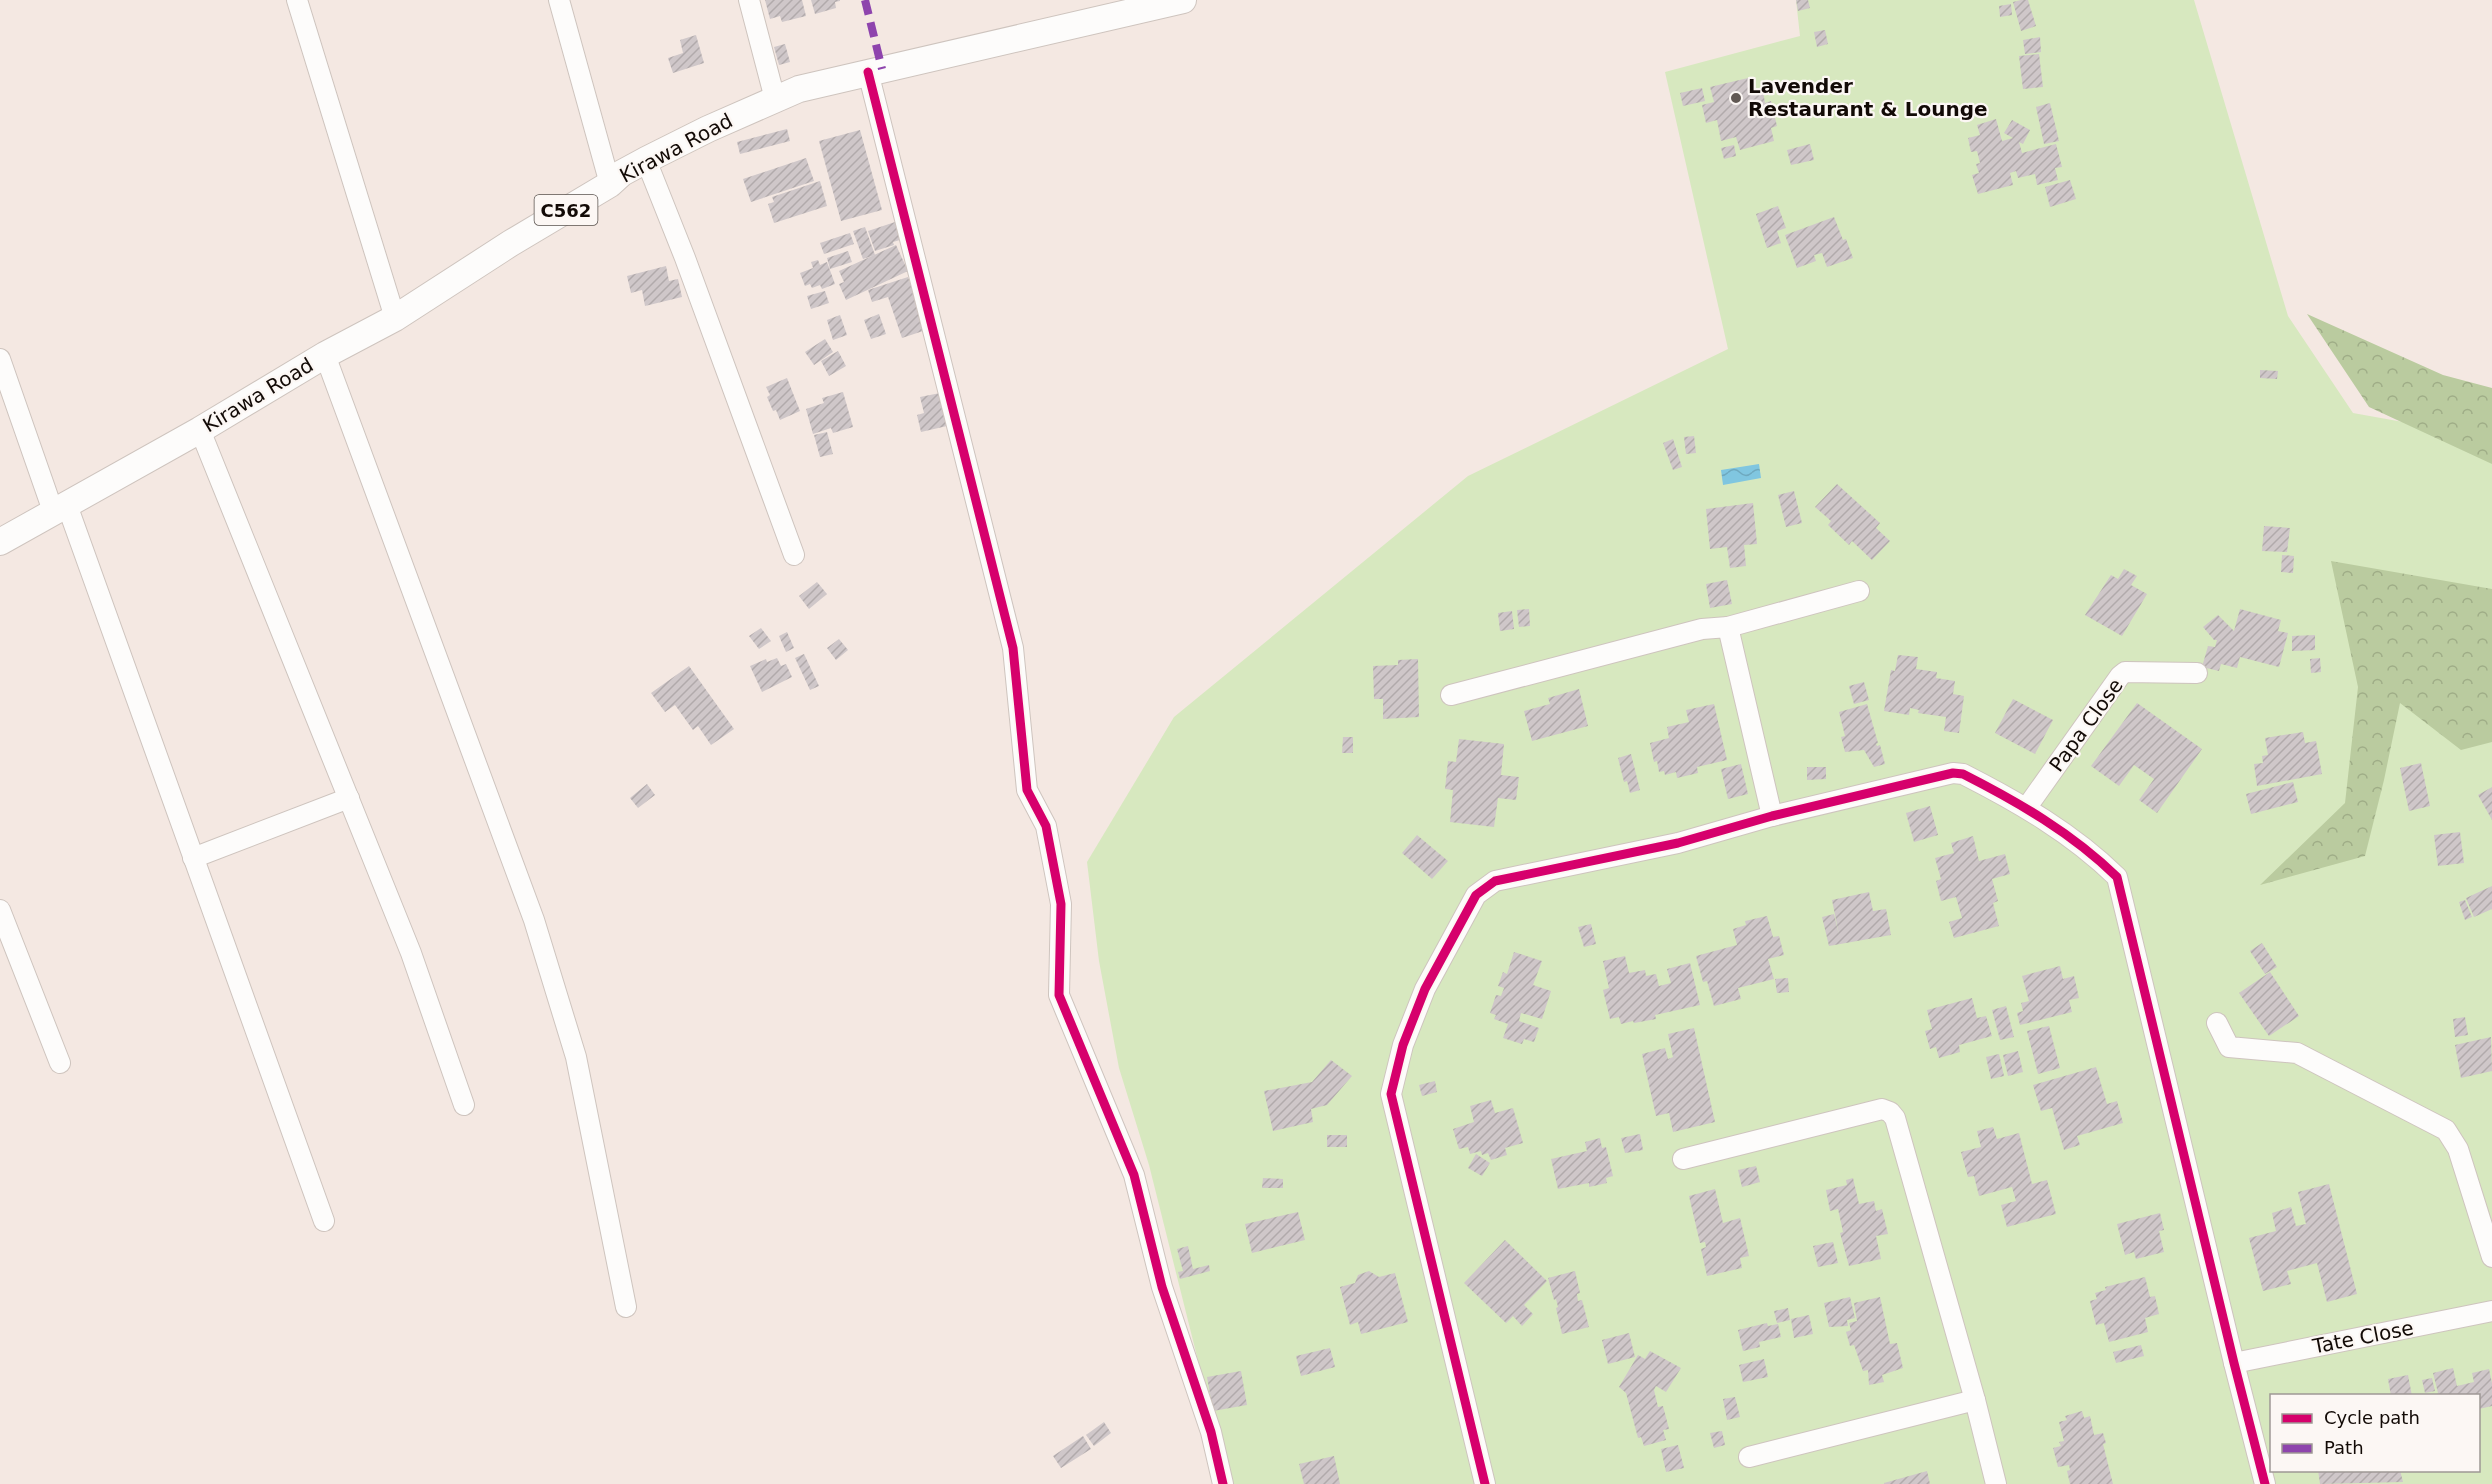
<svg xmlns="http://www.w3.org/2000/svg" width="2492" height="1484" font-family="'DejaVu Sans',sans-serif">
<defs>
<pattern id="forest-crowns" width="20" height="18" patternUnits="userSpaceOnUse" patternTransform="scale(1.5)"><rect width="20" height="18" fill="#bacb9f"/><path d="M2 6a3 3 0 1 1 6 0M12 15a3 3 0 1 1 6 0" fill="none" stroke="#9fad87"/></pattern>
<pattern id="water-waves" width="16" height="10" patternUnits="userSpaceOnUse" patternTransform="scale(1.5)"><rect width="16" height="10" fill="#80c6e0"/><path d="M0 5q4-4 8 0t8 0" fill="none" stroke="#6ea9bf"/></pattern>
<pattern id="building-hatch" width="6" height="6" patternUnits="userSpaceOnUse" patternTransform="scale(1.5)"><rect width="6" height="6" fill="#cfc7c9"/><path d="M-1 1l2-2M0 6l6-6M5 7l2-2" fill="none" stroke="#b1aaab"/></pattern>
</defs>
<rect width="100%" height="100%" fill="#f4e8e2"/>
<!-- green -->
<path fill="#d7e8bf" fill-rule="evenodd" d="M1796,0H2194L2288,316L2353,413L2492,438V1484H1229L1149,1165L1119,1068L1099,961L1087,862L1174,717L1468,476L1728,349L1665,72L1800,36ZM2272,1396H2478V1470H2272Z"/>
<!-- forest -->
<g fill="url(#forest-crowns)">
<polygon points="2307,314 2443,375 2492,388 2492,464 2369,407"/>
<polygon points="2331,561 2492,589 2492,742 2461,750 2400,703 2384,780 2365,856 2260,885 2345,803 2358,687"/>
</g>
<!-- water -->
<polygon fill="url(#water-waves)" points="1759,464 1761,478 1723,485 1721,470"/>
<!-- building -->
<g fill="url(#building-hatch)">
<polygon points="765,0 802,0 806,16 782,22 780,16 770,19"/>
<polygon points="811,0 840,0 840,1 835,2 836,8 815,14"/>
<polygon points="1796,0 1808,0 1810,8 1798,11"/>
<polygon points="2021,0 2028,0 2036,26 2021,31 2013,2"/>
<polygon points="2011,4 2012,15 2000,17 1999,6"/>
<polygon points="1825,30 1828,44 1817,47 1814,32"/>
<polygon points="696,35 704,63 673,73 668,58 683,53 680,40"/>
<polygon points="2040,37 2041,52 2025,54 2023,40"/>
<polygon points="785,44 790,62 779,65 774,47"/>
<polygon points="2039,54 2043,87 2023,89 2019,56"/>
<polygon points="1748,78 1752,93 1763,91 1765,103 1771,101 1777,126 1771,128 1774,141 1740,150 1736,137 1721,141 1717,120 1706,123 1702,105 1714,102 1710,87"/>
<polygon points="1702,88 1705,101 1683,106 1680,93"/>
<polygon points="2050,103 2059,141 2044,144 2036,107"/>
<polygon points="1996,119 2002,141 2013,138 2004,133 2012,120 2030,130 2023,144 2019,142 2022,153 2056,144 2062,167 2055,168 2058,180 2037,185 2035,174 2018,178 2016,171 2010,173 2013,185 1978,194 1972,175 1979,173 1976,164 1980,163 1977,151 1971,152 1968,138 1980,135 1977,125"/>
<polygon points="787,129 790,141 740,154 737,142"/>
<polygon points="860,130 882,210 841,221 819,141"/>
<polygon points="1810,144 1814,160 1791,165 1787,150"/>
<polygon points="1734,145 1736,156 1724,159 1721,148"/>
<polygon points="806,158 814,181 751,202 743,179"/>
<polygon points="2070,180 2076,199 2050,207 2045,187"/>
<polygon points="820,181 827,206 774,223 768,204 774,202 772,197"/>
<polygon points="1778,206 1786,228 1777,231 1781,243 1767,248 1756,214"/>
<polygon points="1834,217 1843,240 1846,239 1853,258 1827,267 1822,253 1814,255 1816,261 1797,268 1785,235"/>
<polygon points="895,222 900,240 893,242 894,245 875,251 868,231"/>
<polygon points="865,227 875,255 863,259 853,231"/>
<polygon points="850,233 854,244 824,254 820,243"/>
<polygon points="896,245 908,271 846,300 839,284 844,282 839,271"/>
<polygon points="848,251 852,262 830,269 827,258"/>
<polygon points="818,260 820,265 827,262 835,284 822,289 820,285 812,288 810,284 805,286 800,273 813,268 811,262"/>
<polygon points="666,266 669,281 678,279 682,297 645,306 642,290 631,293 627,276"/>
<polygon points="908,277 926,330 902,338 888,297 872,302 868,290"/>
<polygon points="825,291 829,303 811,309 807,296"/>
<polygon points="879,314 886,334 871,339 864,320"/>
<polygon points="840,315 847,335 833,340 827,320"/>
<polygon points="825,339 833,352 814,365 805,352"/>
<polygon points="838,351 846,366 829,376 821,361"/>
<polygon points="2260,370 2278,371 2277,379 2260,378"/>
<polygon points="787,378 800,411 780,420 776,410 773,411 767,397 770,395 766,387"/>
<polygon points="843,392 853,427 833,433 831,428 813,434 806,409 824,403 822,398"/>
<polygon points="940,393 947,426 921,432 917,415 924,413 920,397"/>
<polygon points="827,432 833,454 820,457 814,435"/>
<polygon points="1694,436 1696,453 1686,454 1684,437"/>
<polygon points="1673,439 1682,467 1673,470 1663,443"/>
<polygon points="1837,484 1880,523 1876,528 1890,541 1872,560 1852,541 1849,545 1828,525 1831,521 1815,507"/>
<polygon points="1794,491 1802,523 1786,527 1778,495"/>
<polygon points="1753,503 1757,544 1744,545 1746,566 1730,568 1727,547 1710,549 1706,509"/>
<polygon points="2264,526 2290,528 2287,552 2262,551"/>
<polygon points="2282,555 2294,556 2293,573 2281,572"/>
<polygon points="2124,569 2137,576 2131,585 2147,594 2122,636 2085,615 2111,575 2118,579"/>
<polygon points="1727,580 1732,604 1710,608 1706,584"/>
<polygon points="817,582 827,594 809,609 799,596"/>
<polygon points="1529,609 1530,626 1519,627 1517,610"/>
<polygon points="2240,609 2281,620 2278,631 2288,633 2279,667 2240,657 2237,668 2221,664 2219,671 2202,667 2208,646 2215,647 2217,640 2214,640 2203,627 2218,615 2234,631"/>
<polygon points="1512,611 1514,629 1500,631 1498,613"/>
<polygon points="761,628 771,641 759,649 749,636"/>
<polygon points="787,632 794,648 786,652 779,636"/>
<polygon points="2315,635 2315,650 2292,651 2292,636"/>
<polygon points="839,639 848,650 836,660 827,648"/>
<polygon points="804,654 819,686 810,690 795,658"/>
<polygon points="1898,655 1918,657 1916,669 1937,672 1936,678 1955,681 1953,694 1964,696 1959,733 1944,731 1946,717 1918,713 1919,710 1910,708 1909,715 1884,711 1891,670 1895,671"/>
<polygon points="777,658 781,666 786,664 792,677 762,692 750,666 766,659 767,662"/>
<polygon points="2320,658 2321,672 2311,673 2310,659"/>
<polygon points="1418,659 1419,717 1383,719 1383,699 1374,699 1373,666 1398,665 1398,660"/>
<polygon points="689,666 734,729 711,745 698,726 693,730 675,705 665,712 651,693"/>
<polygon points="1864,682 1869,700 1854,704 1849,686"/>
<polygon points="1579,689 1588,726 1532,741 1524,711 1550,704 1548,698"/>
<polygon points="2013,699 2053,720 2035,754 1995,733"/>
<polygon points="2137,703 2202,749 2157,813 2139,800 2154,779 2134,765 2119,786 2091,766"/>
<polygon points="1714,704 1727,760 1697,767 1698,773 1677,778 1676,772 1665,775 1664,771 1659,772 1657,761 1654,762 1650,743 1669,738 1667,727 1689,722 1686,710"/>
<polygon points="1867,704 1878,743 1876,744 1877,746 1880,745 1885,764 1874,767 1864,750 1845,752 1841,737 1845,736 1839,712"/>
<polygon points="2303,732 2305,743 2316,741 2322,774 2257,786 2254,764 2263,763 2262,756 2268,755 2265,738"/>
<polygon points="1343,737 1353,737 1353,753 1342,753"/>
<polygon points="1459,739 1504,744 1501,775 1519,777 1516,800 1498,798 1494,827 1450,822 1453,790 1445,789 1448,761 1456,762"/>
<polygon points="1631,754 1640,790 1630,793 1627,781 1624,782 1618,758"/>
<polygon points="2421,763 2430,806 2409,811 2400,768"/>
<polygon points="1741,764 1748,794 1728,799 1721,769"/>
<polygon points="1807,767 1826,767 1826,779 1807,780"/>
<polygon points="2293,782 2298,802 2251,814 2246,794"/>
<polygon points="647,784 655,795 638,808 630,798"/>
<polygon points="2492,787 2492,820 2478,795"/>
<polygon points="1930,806 1938,835 1914,842 1906,813"/>
<polygon points="2460,832 2464,863 2438,866 2434,835"/>
<polygon points="1417,835 1448,861 1432,879 1402,853"/>
<polygon points="1973,836 1979,861 2005,854 2010,874 1992,879 1998,901 1993,903 1999,926 1954,938 1949,922 1962,918 1956,897 1941,901 1936,881 1941,879 1935,858 1954,853 1951,843"/>
<polygon points="2492,886 2492,909 2474,917 2466,898"/>
<polygon points="1869,892 1873,911 1886,909 1891,935 1829,946 1822,917 1834,914 1839,935 1832,900"/>
<polygon points="2465,900 2472,917 2465,920 2459,902"/>
<polygon points="1767,916 1773,937 1779,936 1784,955 1768,959 1774,979 1738,988 1741,999 1714,1006 1707,981 1703,982 1696,956 1737,945 1733,929 1746,925 1745,921"/>
<polygon points="1591,924 1596,944 1584,947 1578,927"/>
<polygon points="2262,943 2277,967 2265,974 2250,951"/>
<polygon points="1514,952 1542,961 1533,985 1551,991 1542,1019 1521,1013 1519,1021 1539,1028 1534,1042 1524,1039 1522,1044 1503,1038 1508,1024 1494,1019 1496,1015 1490,1013 1496,995 1501,996 1504,988 1498,986 1503,972 1507,974"/>
<polygon points="1625,956 1629,973 1645,970 1646,976 1656,974 1659,986 1671,983 1667,969 1690,963 1700,1005 1655,1015 1656,1019 1634,1023 1633,1021 1621,1024 1619,1017 1610,1019 1603,990 1609,988 1603,961"/>
<polygon points="2060,966 2063,979 2074,976 2079,998 2069,1000 2072,1012 2020,1025 2017,1013 2023,1011 2021,1003 2029,1001 2022,976"/>
<polygon points="2270,972 2299,1016 2269,1036 2239,993"/>
<polygon points="1788,978 1789,992 1777,993 1775,979"/>
<polygon points="1972,998 1977,1018 1986,1016 1992,1036 1959,1045 1960,1052 1939,1058 1936,1047 1930,1049 1925,1031 1932,1029 1927,1010"/>
<polygon points="2006,1006 2014,1037 2000,1040 1992,1010"/>
<polygon points="2465,1017 2468,1035 2455,1037 2453,1019"/>
<polygon points="2049,1026 2060,1068 2038,1074 2027,1031"/>
<polygon points="1694,1028 1715,1122 1673,1132 1669,1113 1656,1116 1642,1054 1665,1048 1668,1059 1673,1057 1668,1034"/>
<polygon points="2491,1037 2492,1071 2461,1078 2455,1045"/>
<polygon points="2018,1051 2023,1072 2008,1076 2003,1055"/>
<polygon points="1999,1054 2004,1076 1991,1079 1986,1057"/>
<polygon points="1331,1060 1352,1076 1327,1105 1311,1109 1313,1122 1273,1131 1264,1091 1312,1082"/>
<polygon points="2096,1067 2107,1104 2117,1101 2123,1123 2077,1136 2080,1145 2064,1150 2052,1108 2041,1111 2033,1085"/>
<polygon points="1435,1081 1437,1092 1422,1096 1419,1085"/>
<polygon points="1491,1100 1495,1113 1513,1108 1523,1143 1505,1148 1507,1155 1491,1160 1488,1153 1482,1155 1481,1151 1470,1154 1468,1147 1459,1149 1453,1129 1474,1122 1470,1106"/>
<polygon points="1993,1127 1997,1139 2019,1133 2032,1184 2047,1180 2056,1214 2007,1227 2001,1205 2016,1201 2012,1187 1979,1196 1974,1176 1968,1177 1961,1152 1981,1147 1977,1131"/>
<polygon points="1640,1134 1643,1150 1625,1153 1621,1138"/>
<rect x="1327" y="1135" width="20" height="12"/>
<polygon points="1600,1138 1602,1148 1606,1147 1613,1176 1606,1178 1607,1183 1589,1187 1589,1183 1558,1189 1551,1159 1587,1151 1585,1142"/>
<polygon points="1476,1154 1490,1163 1482,1176 1468,1168"/>
<polygon points="1756,1166 1760,1182 1742,1187 1738,1170"/>
<polygon points="1263,1178 1283,1179 1283,1188 1262,1188"/>
<polygon points="1853,1178 1859,1204 1874,1201 1876,1211 1882,1209 1888,1234 1876,1236 1881,1259 1849,1266 1840,1233 1843,1232 1838,1209 1830,1211 1826,1190 1847,1185 1846,1180"/>
<polygon points="2329,1184 2357,1294 2327,1302 2317,1263 2287,1271 2291,1284 2263,1291 2249,1238 2276,1231 2272,1213 2291,1207 2296,1226 2306,1224 2298,1192"/>
<polygon points="1715,1189 1723,1223 1740,1218 1749,1256 1740,1258 1742,1268 1707,1276 1701,1249 1706,1247 1705,1242 1700,1243 1689,1196"/>
<polygon points="1298,1212 1305,1240 1252,1253 1245,1224"/>
<polygon points="2160,1213 2164,1230 2159,1231 2164,1252 2136,1259 2134,1252 2125,1255 2117,1224"/>
<polygon points="1505,1240 1547,1281 1524,1305 1533,1314 1522,1326 1513,1316 1506,1323 1464,1283"/>
<polygon points="1833,1242 1838,1263 1818,1267 1813,1246"/>
<polygon points="1188,1246 1193,1269 1209,1265 1210,1271 1180,1279 1178,1272 1183,1271 1177,1249"/>
<polygon points="1369,1271 1379,1277 1395,1273 1408,1322 1361,1334 1358,1322 1350,1325 1340,1287 1355,1283 1358,1275"/>
<polygon points="1575,1271 1580,1293 1577,1294 1578,1301 1582,1300 1589,1327 1562,1334 1556,1308 1558,1307 1556,1299 1554,1300 1548,1278"/>
<polygon points="2145,1277 2150,1297 2155,1296 2159,1314 2145,1318 2148,1332 2109,1342 2104,1323 2096,1325 2090,1301 2097,1299 2095,1293 2106,1290 2105,1287"/>
<polygon points="1850,1297 1855,1318 1847,1320 1848,1326 1829,1327 1824,1303"/>
<polygon points="1880,1297 1890,1344 1897,1343 1903,1368 1882,1375 1884,1382 1869,1385 1868,1370 1863,1371 1854,1345 1850,1346 1846,1332 1851,1330 1849,1323 1857,1321 1854,1303"/>
<polygon points="1788,1308 1790,1320 1777,1323 1774,1311"/>
<polygon points="1809,1315 1813,1334 1794,1338 1791,1319"/>
<polygon points="1767,1323 1768,1326 1778,1324 1781,1337 1759,1342 1760,1347 1743,1351 1738,1330"/>
<polygon points="1629,1333 1635,1357 1608,1364 1602,1340"/>
<polygon points="2141,1345 2144,1356 2116,1363 2113,1352"/>
<polygon points="1330,1348 1335,1367 1301,1376 1296,1356"/>
<polygon points="1650,1351 1681,1368 1666,1392 1656,1386 1654,1390 1658,1407 1663,1406 1669,1429 1663,1430 1666,1440 1644,1446 1641,1437 1638,1438 1626,1393 1619,1387 1638,1355 1645,1359"/>
<polygon points="1764,1359 1768,1377 1743,1382 1739,1365"/>
<polygon points="2453,1368 2457,1386 2474,1382 2472,1373 2489,1369 2492,1383 2492,1406 2479,1409 2478,1396 2433,1396 2438,1393 2433,1373"/>
<polygon points="1241,1371 1247,1405 1213,1411 1207,1377"/>
<polygon points="2408,1375 2412,1396 2391,1396 2388,1379"/>
<polygon points="2432,1378 2435,1391 2425,1393 2422,1380"/>
<polygon points="1735,1397 1740,1417 1727,1420 1723,1399"/>
<polygon points="2082,1411 2084,1418 2090,1416 2094,1435 2103,1433 2106,1443 2103,1444 2113,1484 2070,1484 2067,1471 2070,1470 2069,1465 2058,1467 2053,1448 2061,1446 2059,1442 2064,1441 2059,1422 2067,1420 2065,1416"/>
<polygon points="1104,1422 1111,1433 1094,1446 1086,1435"/>
<polygon points="1722,1431 1725,1445 1714,1448 1710,1433"/>
<polygon points="1083,1436 1091,1449 1061,1468 1053,1456"/>
<polygon points="1678,1445 1684,1468 1666,1472 1661,1449"/>
<polygon points="1334,1456 1340,1484 1304,1484 1299,1464"/>
<polygon points="2318,1470 2400,1470 2403,1482 2320,1484"/>
<polygon points="1927,1471 1930,1484 1884,1484 1884,1483"/>
</g>
<g fill="none" stroke-linecap="round" stroke-linejoin="round">
<!-- minor casing -->
<g stroke="#cec4be" stroke-width="22">
<g id="minor">
<polyline points="297,0 395,318"/>
<polyline points="559,0 610,184"/>
<polyline points="749,0 775,99"/>
<polyline points="868,72 1013,648 1027,790 1046,826 1061,904 1059,995 1134,1175 1162,1287 1211,1432 1223,1484"/>
<polyline points="646,160 685,258 794,555"/>
<polyline points="325,355 534,920 576,1057 626,1307"/>
<polyline points="0,359 54,514"/>
<polyline points="200,430 411,953 464,1105"/>
<polyline points="67,505 324,1221"/>
<polyline points="1728,627 1859,591"/>
<polyline points="1451,695 1702,629 1728,627 1772,816"/>
<polyline points="2027,807 2120,676 2125,672 2197,673"/>
<polyline points="193,858 349,798"/>
<polyline points="0,910 60,1063"/>
<polyline points="2217,1023 2229,1047 2297,1053 2446,1130 2458,1149 2492,1257"/>
<polyline points="1683,1159 1882,1109 1890,1112 1895,1118 1975,1400 1996,1484"/>
<polyline points="2234,1363 2492,1311"/>
<polyline points="1749,1457 1975,1400"/>
<path d="M1485,1484L1391,1094L1403,1045L1425,989L1476,895L1495,881L1678,843L1772,816L1953,773L1963,774C2018,802 2072,833 2117,877L2234,1363L2265,1484"/>
</g>
</g>
<!-- major casing -->
<g stroke="#cec4be" stroke-width="28">
<polyline id="major" points="0,542 200,430 325,355 395,318 511,243 610,184 622,173 646,160 708,129 799,89 1183,0"/>
</g>
<!-- minor -->
<use href="#minor" stroke="#fdfcfb" stroke-width="20"/>
<!-- major -->
<use href="#major" stroke="#fdfcfb" stroke-width="26"/>
<!-- quiet -->
<polyline stroke="#8e44ad" stroke-width="8" stroke-dasharray="15 8" stroke-linecap="butt" points="865,0 882,69"/>
<!-- cycleway casing -->
<g stroke="#fcf7f4" stroke-width="13">
<g id="cycleway">
<polyline points="868,72 1013,648 1027,790 1046,826 1061,904 1059,995 1134,1175 1162,1287 1211,1432 1223,1484"/>
<path d="M1485,1484L1391,1094L1403,1045L1425,989L1476,895L1495,881L1678,843L1772,816L1953,773L1963,774C2018,802 2072,833 2117,877L2234,1363L2265,1484"/>
</g>
</g>
<!-- cycleway -->
<use href="#cycleway" stroke="#d6006c" stroke-width="9"/>
</g>
<!-- markers -->
<circle fill="#615853" stroke="#fcf7f4" stroke-width="2" cx="1736" cy="98" r="6"/>
<g text-anchor="middle" dominant-baseline="central" stroke-width="4.5" stroke-linejoin="round" paint-order="stroke">
<!-- shield labels -->
<rect fill="#fcf7f4" stroke="#58514d" stroke-width="1.5" x="534.5" y="195" width="63" height="30" rx="4.5"/>
<g font-size="18" font-weight="bold" fill="#120a06">
<text x="566" y="210">C562</text>
</g>
<!-- poi labels -->
<g font-size="20" font-weight="bold" fill="#120a06" stroke="#fcf7f4" text-anchor="start">
<text x="1748" y="86">Lavender<tspan x="1748" dy="23">Restaurant &amp; Lounge</tspan></text>
</g>
<!-- street labels -->
<g font-size="20" fill="#120a06" stroke="#fcf7f4">
<text transform="translate(676 148) rotate(-28)">Kirawa Road</text>
<text transform="translate(258 395) rotate(-31)">Kirawa Road</text>
<text transform="translate(2086 725) rotate(-54)">Papa Close</text>
<text transform="translate(2363 1337) rotate(-11)">Tate Close</text>
</g>
</g>
<!-- legend -->
<rect x="2270" y="1394" width="210" height="78" fill="#fcf7f4" stroke="#9e9895" stroke-width="1.5"/>
<rect x="2282" y="1414" width="30" height="9" fill="#d6006c" stroke="#9e9895" stroke-width="1.5"/>
<text x="2324" y="1424" font-size="18" fill="#120a06">Cycle path</text>
<rect x="2282" y="1444" width="30" height="9" fill="#8e44ad" stroke="#9e9895" stroke-width="1.5"/>
<text x="2324" y="1454" font-size="18" fill="#120a06">Path</text>
</svg>
